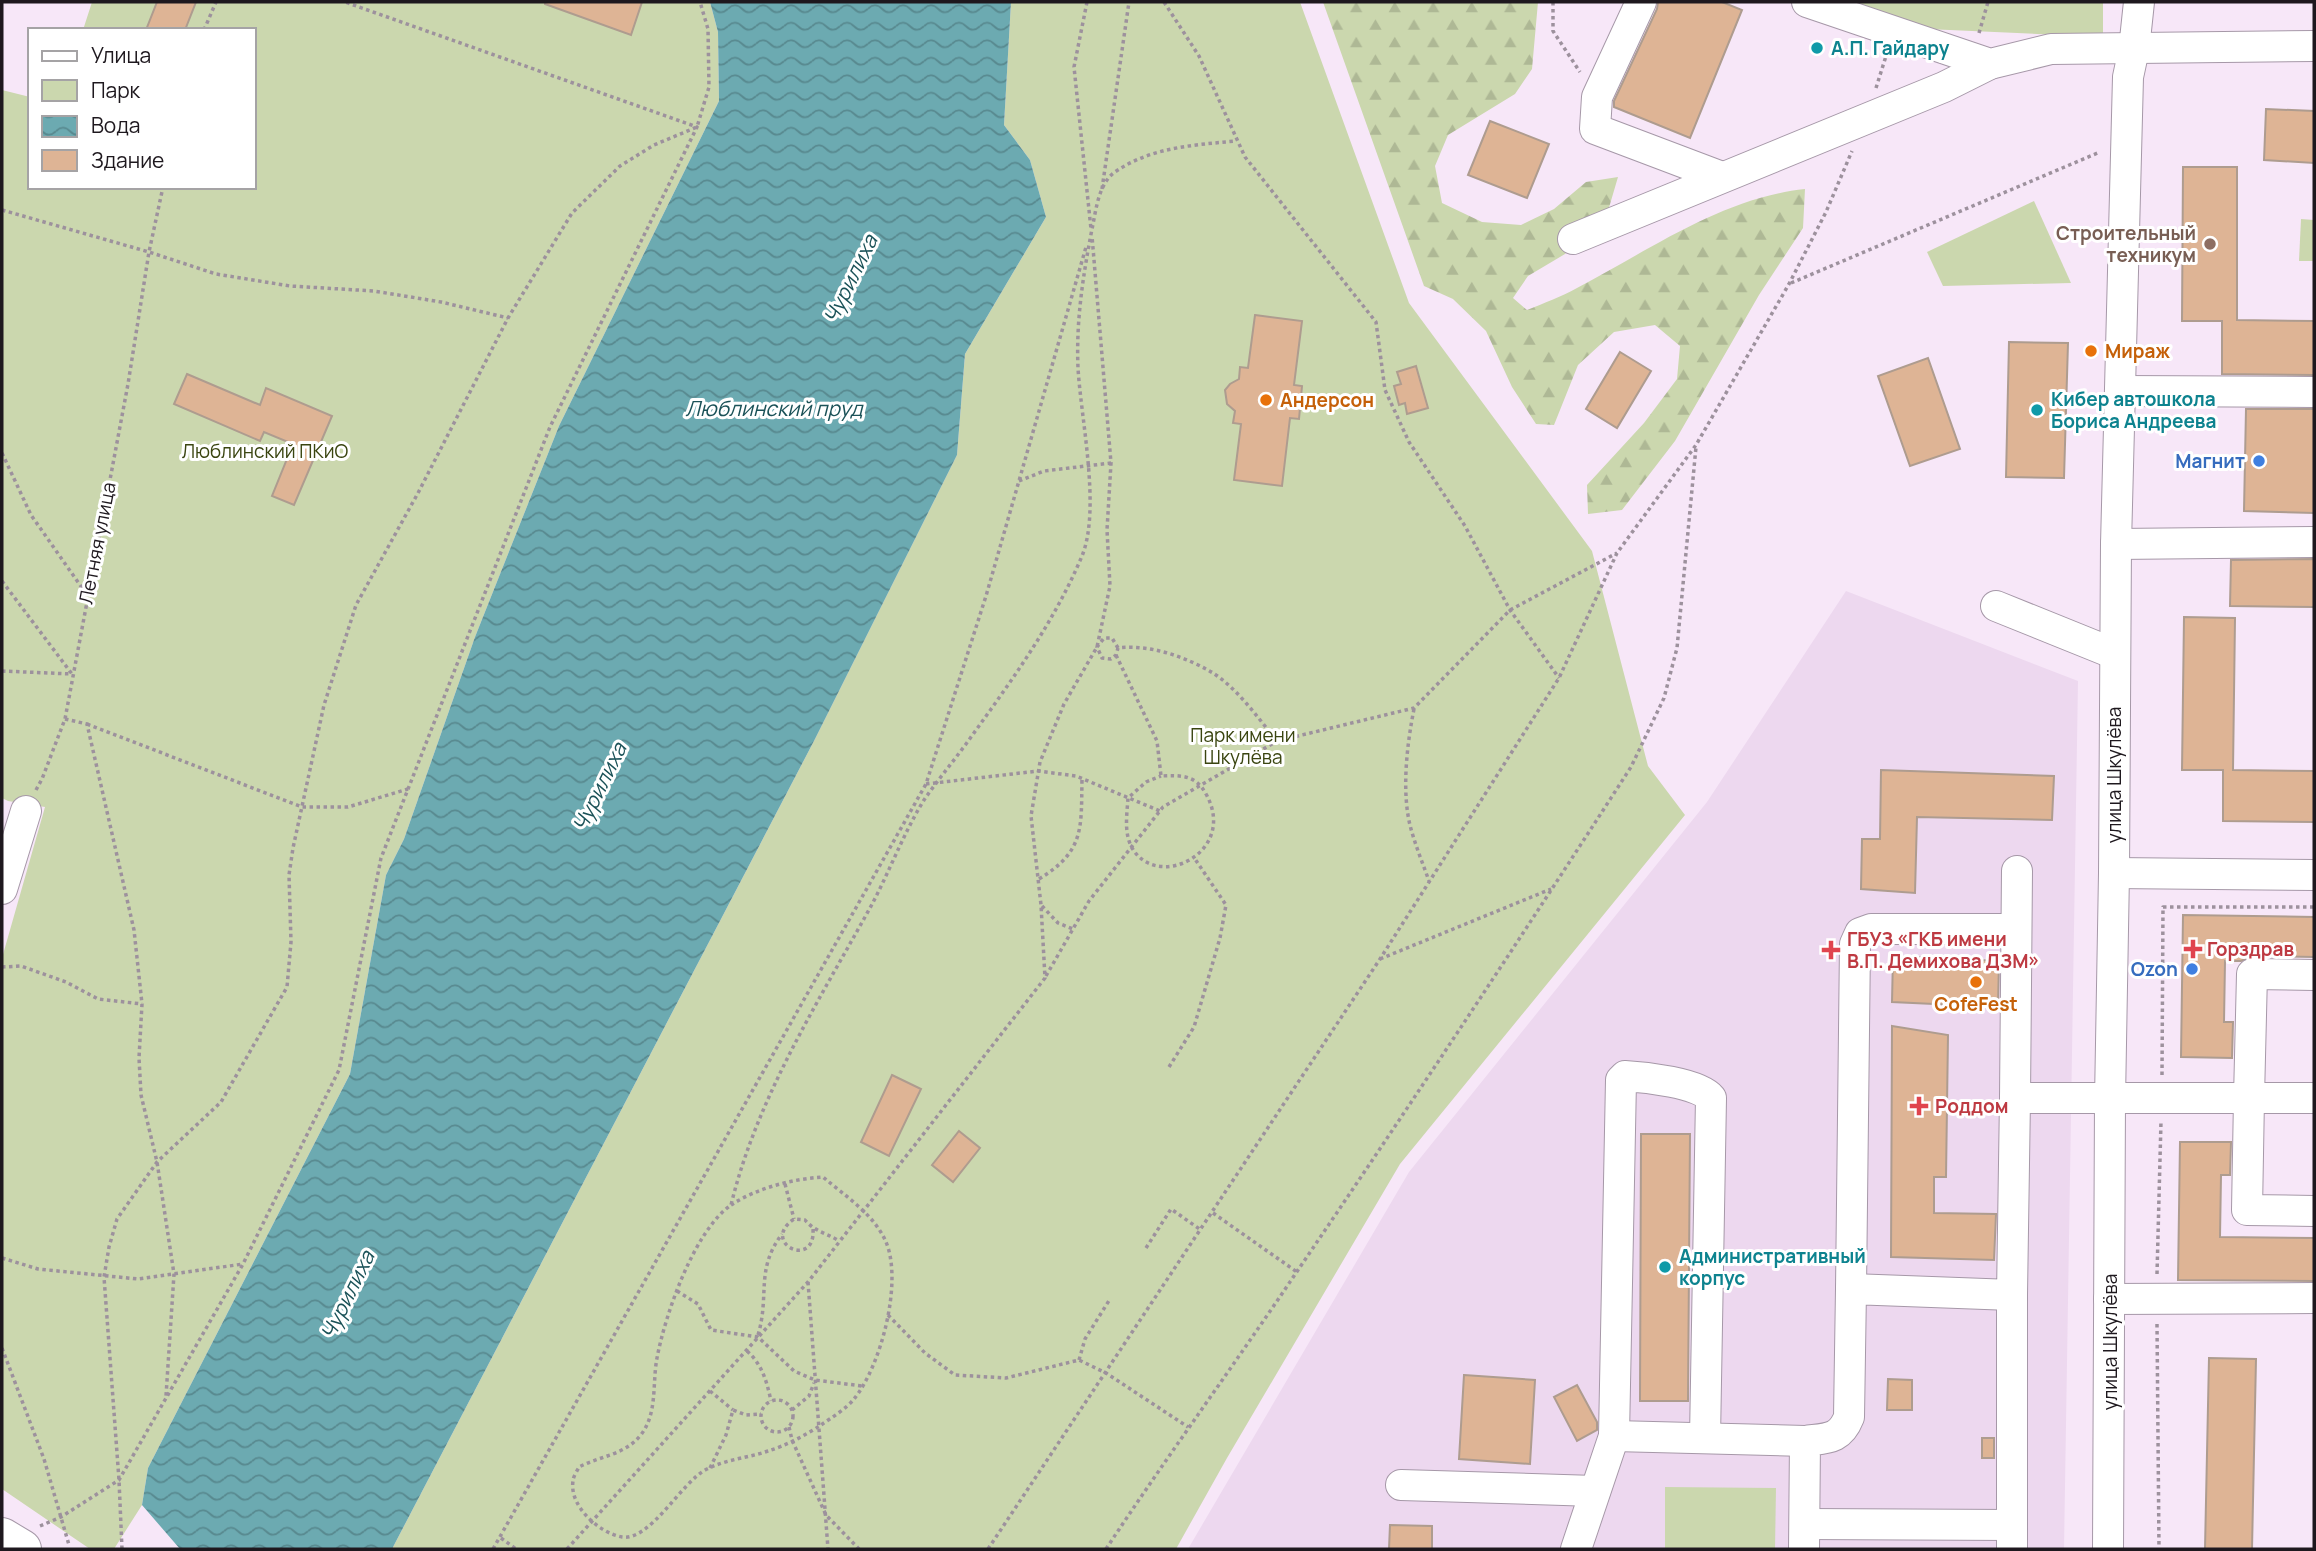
<svg xmlns="http://www.w3.org/2000/svg" width="2316" height="1551" font-family="Manrope,sans-serif">
<defs>
<pattern id="forest-firs" width="22" height="20" patternUnits="userSpaceOnUse" patternTransform="scale(1.75)"><rect width="22" height="20" fill="#cbd7ae"/><path d="M5 1l3.5 6h-7zM16 11l3.5 6h-7z" fill="#aeb895"/></pattern>
<pattern id="water-waves" width="16" height="10" patternUnits="userSpaceOnUse" patternTransform="scale(1.75)"><rect width="16" height="10" fill="#6caab1"/><path d="M0 5q4-4 8 0t8 0" fill="none" stroke="#58898f"/></pattern>
</defs>
<rect width="100%" height="100%" fill="#f7e7f8"/>
<!-- built -->
<polygon fill="#edd8ef" points="1846,591 2078,681 2064,1549 1188,1549 1409,1172 1707,802"/>
<!-- forest -->
<path fill="url(#forest-firs)" d="M1323,2H1538L1532,69L1515,94L1448,135L1435,166L1442,203L1482,222L1521,225L1554,209L1586,182L1618,177L1608,211L1565,254L1528,276L1513,298L1527,310C1544,303 1561,297 1577,288C1650,250 1721,198 1805,189L1803,228L1759,295L1675,441L1622,510L1588,514L1587,485L1644,423L1677,379L1680,346L1655,325L1614,332L1578,365L1554,425L1536,424L1512,387L1486,331L1453,299L1424,286Z"/>
<!-- park -->
<g fill="#cbd7ae">
<polygon points="92,2 710,2 718,32 719,101 559,426 475,637 404,839 386,875 350,1074 148,1468 142,1505 114,1549 90,1549 2,1489 2,958 45,807 8,801 2,798 2,90 30,97 30,187 254,187 254,30 83,30"/>
<polygon points="1011,2 1300,2 1409,303 1592,551 1648,766 1685,815 1400,1164 1227,1458 1176,1549 392,1549 815,739 957,455 965,354 1046,217 1030,160 1004,125"/>
<polygon points="1849,2 2103,2 2103,37 1927,29"/>
<polygon points="2034,201 2071,283 1943,286 1927,252"/>
<polygon points="2301,219 2314,220 2314,261 2299,261"/>
<polygon points="1665,1487 1776,1488 1775,1549 1665,1549"/>
</g>
<!-- water -->
<polygon fill="url(#water-waves)" points="710,2 1011,2 1004,125 1030,160 1046,217 965,354 957,455 815,739 392,1549 180,1549 142,1505 148,1468 350,1074 386,875 404,839 475,637 559,426 719,101 718,32"/>
<!-- building -->
<g fill="#deb495" stroke="#ae9c8f" stroke-width="2">
<polygon points="157,2 196,2 185,30 146,30"/>
<polygon points="545,2 642,2 631,35 545,4"/>
<polygon points="1658,2 1722,2 1742,10 1690,138 1614,107 1614,101 1657,9"/>
<polygon points="2266,109 2314,111 2314,163 2264,160"/>
<polygon points="1490,121 1549,144 1527,198 1468,175"/>
<polygon points="2183,167 2237,167 2237,320 2314,321 2314,375 2222,374 2222,321 2182,321"/>
<polygon points="1255,315 1302,321 1294,385 1302,386 1299,419 1290,418 1282,486 1234,480 1241,424 1233,423 1235,411 1227,404 1225,390 1230,384 1239,379 1240,367 1248,368"/>
<polygon points="2009,342 2068,343 2064,478 2006,477"/>
<polygon points="1620,352 1651,371 1617,428 1586,409"/>
<polygon points="1928,358 1960,449 1910,466 1878,376"/>
<polygon points="1416,366 1428,408 1407,414 1405,403 1399,405 1394,386 1401,384 1397,372"/>
<polygon points="187,374 260,405 266,388 332,416 294,505 272,496 293,444 264,432 260,441 174,404"/>
<polygon points="2246,409 2314,409 2314,513 2244,511"/>
<polygon points="2314,559 2314,607 2230,606 2231,560"/>
<polygon points="2184,617 2235,618 2233,770 2314,771 2314,822 2223,821 2223,770 2182,770"/>
<polygon points="1881,770 2054,776 2052,820 1917,817 1915,893 1861,889 1862,839 1880,839"/>
<polygon points="2183,915 2314,917 2314,957 2252,956 2241,961 2225,961 2224,1022 2233,1022 2232,1058 2181,1057"/>
<polygon points="1893,956 1999,961 1998,1007 1892,1002"/>
<polygon points="1892,1026 1948,1035 1946,1177 1934,1177 1934,1213 1996,1214 1994,1260 1891,1257"/>
<polygon points="892,1075 921,1089 889,1156 861,1142"/>
<polygon points="959,1131 980,1148 953,1182 932,1165"/>
<polygon points="1641,1134 1690,1134 1688,1401 1640,1401"/>
<polygon points="2180,1142 2231,1142 2230,1175 2221,1175 2220,1237 2314,1238 2314,1281 2178,1280"/>
<polygon points="2209,1358 2256,1359 2252,1549 2205,1549"/>
<polygon points="1464,1375 1535,1380 1530,1464 1459,1459"/>
<polygon points="1888,1379 1912,1380 1912,1410 1887,1410"/>
<polygon points="1577,1385 1597,1422 1597,1430 1577,1441 1554,1397"/>
<rect x="1982" y="1438" width="12" height="20"/>
<polygon points="1390,1525 1432,1526 1432,1549 1389,1549"/>
</g>
<g fill="none" stroke-linecap="round" stroke-linejoin="round">
<!-- minor casing -->
<g stroke="#a698a8" stroke-width="32">
<g id="minor">
<polyline points="1641,2 1597,97 1595,129 1722,177"/>
<polyline points="1807,2 1990,64 2051,49 2314,46"/>
<polyline points="1573,239 1944,87 1990,64"/>
<polyline points="2120,391 2314,392"/>
<polyline points="2116,544 2314,542"/>
<polyline points="1996,606 2115,654"/>
<polyline points="2114,873 2314,875"/>
<polyline points="2,889 26,811"/>
<polyline points="2015,1098 2017,871"/>
<polyline points="2314,1098 2249,1098 2247,1210 2314,1211"/>
<polyline points="1851,1289 1855,944 1860,933 1871,929 2016,929"/>
<polyline points="2012,1295 2012,1549"/>
<polyline points="2109,1299 2314,1298"/>
<polyline points="1614,1436 1805,1441"/>
<polyline points="1401,1485 1595,1491"/>
<polyline points="1805,1524 2012,1525"/>
<path d="M1576,1549L1614,1436L1621,1080L1625,1076C1645,1077 1699,1083 1711,1098L1705,1438"/>
<path d="M1804,1549L1805,1441C1827,1438 1840,1440 1849,1417L1851,1289L2012,1295L2015,1098H2249L2252,974L2314,975"/>
<polyline points="2108,1549 2110,1100 2114,873 2116,544 2128,77 2134,49 2139,2"/>
</g>
</g>
<!-- major casing -->
<g stroke="#a698a8" stroke-width="40">
<polyline id="major" points="2,1537 22,1549"/>
</g>
<!-- path -->
<g stroke="#9d919d" stroke-width="3.5" stroke-dasharray="3.5 3.5" stroke-linecap="butt">
<polyline points="1087,2 1074,67 1091,229"/>
<polyline points="1164,2 1199,56 1245,157 1376,322 1385,390 1409,442 1465,526 1510,610 1559,678"/>
<polyline points="1553,2 1553,31 1580,72"/>
<polyline points="204,30 216,2"/>
<polyline points="1979,33 1988,2"/>
<polyline points="1876,88 1886,56"/>
<polyline points="1102,189 1129,2"/>
<polyline points="2,210 149,252 216,274 290,286 374,291 441,302 508,318"/>
<polyline points="1791,283 2100,152"/>
<polyline points="2,453 31,515 87,595"/>
<polyline points="1019,481 1044,471 1111,463"/>
<polyline points="2,581 72,674"/>
<path d="M1118,648L1112,638H1104L1097,647L1102,658L1111,659L1116,655L1118,648C1150,644 1186,657 1213,673C1238,689 1258,718 1277,741"/>
<path d="M1116,655L1157,741L1161,776C1181,775 1196,775 1206,794C1239,853 1155,893 1131,846C1124,831 1127,814 1128,798L1146,782L1161,776"/>
<polyline points="2,671 72,674"/>
<path d="M1414,709C1407,744 1401,793 1411,829C1416,847 1423,864 1429,881"/>
<polyline points="65,719 87,724 134,930 142,1004 139,1058 141,1095 157,1162 174,1274 166,1396"/>
<polyline points="87,724 302,807 348,807 408,789"/>
<polyline points="926,784 1038,771 1076,776 1160,811"/>
<polyline points="36,790 42,779 65,719 128,384 149,252 163,187"/>
<path d="M1039,879C1085,851 1081,828 1082,779"/>
<polyline points="1042,906 1058,923 1073,929"/>
<polyline points="1380,959 1551,889"/>
<polyline points="2,967 21,966 66,982 98,999 142,1004"/>
<polyline points="1046,976 1089,901 1163,807 1277,741 1414,708 1510,610 1617,553"/>
<polyline points="1169,1067 1194,1027 1220,938 1226,905 1195,859"/>
<polyline points="2162,1075 2163,907 2314,907"/>
<polyline points="785,1184 794,1219"/>
<path d="M731,1205C757,1188 792,1179 823,1177C845,1196 874,1214 886,1242C903,1282 881,1366 854,1399C846,1409 831,1418 821,1425C806,1435 785,1446 768,1451C748,1458 727,1459 707,1469C681,1482 651,1541 622,1537C599,1533 569,1506 573,1481C573,1477 577,1471 579,1467C600,1456 624,1455 640,1436C658,1414 652,1384 657,1358C665,1315 694,1231 731,1205C757,1098 817,1004 870,908C889,873 903,834 924,800C937,781 952,763 966,744C1009,684 1053,625 1082,556C1101,509 1081,420 1078,368C1076,320 1083,276 1092,229C1096,211 1098,184 1115,172C1151,147 1194,145 1236,141"/>
<polyline points="1213,1213 1297,1272"/>
<path d="M813,1229C816,1270 759,1243 794,1219L805,1220C815,1232 827,1233 839,1241"/>
<polyline points="1146,1248 1171,1209 1201,1230"/>
<polyline points="2,1258 38,1269 138,1279 243,1264"/>
<polyline points="2157,1274 2161,1121"/>
<polyline points="808,1282 828,1549"/>
<polyline points="677,1291 698,1304 711,1330 758,1337 794,1371 815,1380 862,1386"/>
<polyline points="888,1315 925,1353 955,1375 1006,1378 1079,1360 1106,1373 1188,1427"/>
<polyline points="2157,1324 2159,1549"/>
<path d="M758,1335C770,1295 755,1270 782,1234"/>
<polyline points="2,1348 44,1459 69,1545"/>
<path d="M747,1351C762,1364 767,1382 771,1401"/>
<polyline points="1079,1360 1085,1339 1110,1299"/>
<polyline points="710,1391 733,1410"/>
<circle cx="777" cy="1416" r="16"/>
<polyline points="792,1410 809,1396 814,1383"/>
<polyline points="789,1427 792,1440 826,1515 859,1549"/>
<polyline points="710,1468 726,1435 733,1410 746,1415 761,1414"/>
<polyline points="40,1526 61,1517 119,1480 243,1264 339,1070 381,858 550,427 697,127 345,2"/>
<polyline points="501,1538 516,1549"/>
<polyline points="122,1549 119,1480 104,1277 109,1247 117,1219 157,1162 221,1102 287,987 291,942 289,875 293,848 324,705 356,605 418,493 508,318 572,213 620,166 654,145 697,127 709,87 708,29 700,2"/>
<polyline points="493,1549 926,784 986,596 1086,247"/>
<polyline points="567,1549 808,1282 1045,978 1041,905 1031,816 1040,762 1064,704 1097,647 1110,586 1107,530 1111,463 1092,236"/>
<polyline points="988,1549 1380,959 1559,678 1617,553 1696,445 1789,284 1826,212 1852,151"/>
<path d="M1106,1549C1168,1455 1235,1364 1298,1270C1411,1104 1522,936 1631,767L1664,698L1677,648L1696,447"/>
</g>
<!-- minor -->
<use href="#minor" stroke="#fff" stroke-width="30"/>
<!-- major -->
<use href="#major" stroke="#fff" stroke-width="38"/>
</g>
<!-- markers -->
<g fill="#0f9aa8" stroke="#fff" stroke-width="2.5">
<circle cx="1817" cy="48" r="7"/>
<circle cx="2037" cy="410" r="7"/>
<circle cx="1665" cy="1267" r="7"/>
</g>
<circle fill="#8d6e63" stroke="#fff" stroke-width="2.5" cx="2210" cy="244" r="7"/>
<g fill="#e8710a" stroke="#fff" stroke-width="2.5">
<circle cx="2091" cy="351" r="7"/>
<circle cx="1266" cy="400" r="7"/>
<circle cx="1976" cy="982" r="7"/>
</g>
<g fill="#3f7fe0" stroke="#fff" stroke-width="2.5">
<circle cx="2259" cy="461" r="7"/>
<circle cx="2192" cy="969" r="7"/>
</g>
<g fill="#e0444e" stroke="#fff" stroke-width="2.5">
<path d="M2189.5 938.5h7v7h7v7h-7v7h-7v-7h-7v-7h7z"/>
<path d="M1827.5 939.5h7v7h7v7h-7v7h-7v-7h-7v-7h7z"/>
<path d="M1915.5 1095.5h7v7h7v7h-7v7h-7v-7h-7v-7h7z"/>
</g>
<g text-anchor="middle" dominant-baseline="central" stroke-width="6" stroke-linejoin="round" paint-order="stroke">
<!-- culture labels -->
<g font-size="19" font-weight="bold" fill="#0d838f" stroke="#fff" text-anchor="start">
<text x="1831" y="48">А.П. Гайдару</text>
<text x="2051" y="399">Кибер автошкола<tspan x="2051" dy="22">Бориса Андреева</tspan></text>
<text x="1679" y="1256">Административный<tspan x="1679" dy="22">корпус</tspan></text>
</g>
<!-- education labels -->
<g font-size="19" font-weight="bold" fill="#785e54" stroke="#fff" text-anchor="end">
<text x="2196" y="233">Строительный<tspan x="2196" dy="22">техникум</tspan></text>
</g>
<!-- food labels -->
<g font-size="19" font-weight="bold" fill="#c56008" stroke="#fff" text-anchor="start">
<text x="2105" y="351">Мираж</text>
<text x="1280" y="400">Андерсон</text>
<text x="1976" y="1004" text-anchor="middle">CofeFest</text>
</g>
<!-- park labels -->
<g font-size="19" fill="#3a4510" stroke="#fff">
<text x="265" y="451">Люблинский ПКиО</text>
<text x="1243" y="735">Парк имени<tspan x="1243" dy="22">Шкулёва</tspan></text>
</g>
<!-- shop labels -->
<g font-size="19" font-weight="bold" fill="#366cbe" stroke="#fff" text-anchor="end">
<text x="2245" y="461">Магнит</text>
<text x="2178" y="969">Ozon</text>
</g>
<!-- street labels -->
<g font-size="19" fill="#1e181e" stroke="#fff">
<text transform="translate(97 543) rotate(-79)">Летняя улица</text>
<text transform="translate(2114 775) rotate(-90)">улица Шкулёва</text>
<text transform="translate(2110 1342) rotate(-90)">улица Шкулёва</text>
</g>
<!-- health labels -->
<g font-size="19" font-weight="bold" fill="#be3a42" stroke="#fff" text-anchor="start">
<text x="1847" y="939">ГБУЗ «ГКБ имени<tspan x="1847" dy="22">В.П. Демихова ДЗМ»</tspan></text>
<text x="2207" y="949">Горздрав</text>
<text x="1935" y="1106">Роддом</text>
</g>
<!-- water labels -->
<g font-size="21" font-style="italic" fill="#1b5258" stroke="#fff">
<text transform="translate(850 279) rotate(-64)">Чурилиха</text>
<text x="774" y="408">Люблинский пруд</text>
<text transform="translate(599 787) rotate(-64)">Чурилиха</text>
<text transform="translate(347 1295) rotate(-64)">Чурилиха</text>
</g>
</g>
<!-- border -->
<rect width="2316" height="1551" fill="none" stroke="#1e181e" stroke-width="7"/>
<!-- legend -->
<rect x="28" y="28" width="228" height="161" fill="#ffffff" stroke="#a5a3a5" stroke-width="2"/>
<rect x="42" y="51" width="35" height="10" fill="#ffffff" stroke="#a5a3a5" stroke-width="2"/>
<text x="91" y="63" font-size="21" fill="#1e181e">Улица</text>
<rect x="42" y="80" width="35" height="21" fill="#cbd7ae" stroke="#a5a3a5" stroke-width="2"/>
<text x="91" y="98" font-size="21" fill="#1e181e">Парк</text>
<rect x="42" y="116" width="35" height="21" fill="url(#water-waves)" stroke="#a5a3a5" stroke-width="2"/>
<text x="91" y="133" font-size="21" fill="#1e181e">Вода</text>
<rect x="42" y="150" width="35" height="21" fill="#deb495" stroke="#a5a3a5" stroke-width="2"/>
<text x="91" y="168" font-size="21" fill="#1e181e">Здание</text>
</svg>
